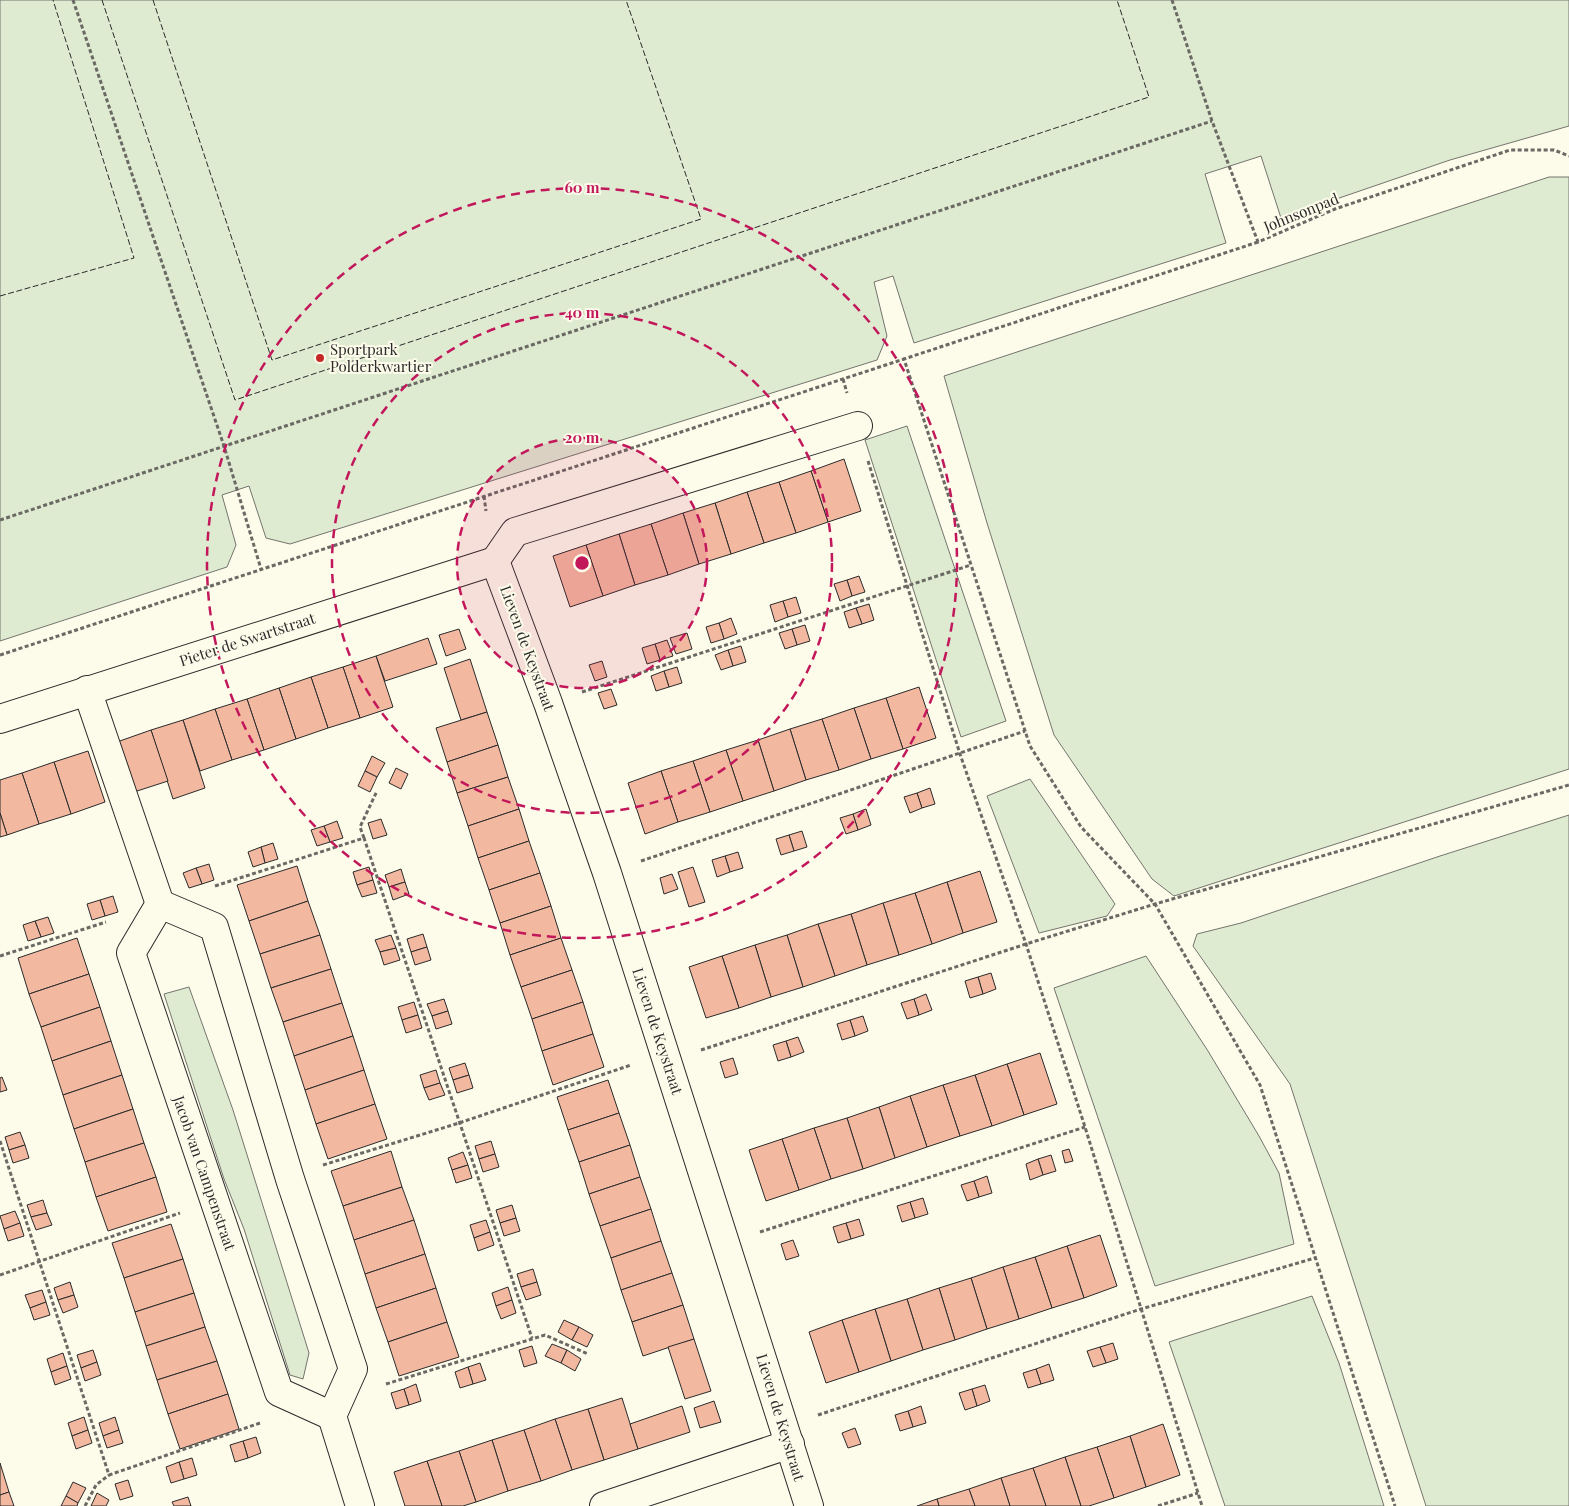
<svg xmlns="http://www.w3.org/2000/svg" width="1569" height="1506" font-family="'Playfair Display',serif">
<rect width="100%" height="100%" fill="#fdfbea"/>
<!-- green -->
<g fill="#deebd1" stroke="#74746e">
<polygon points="0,0 1569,0 1569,126 1450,160 1281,218 1261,156 1205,174 1226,243 914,343 893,276 874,282 887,336 877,360 290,544 266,538 249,486 222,495 236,545 227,567 0,641"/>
<polygon points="1549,177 1569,177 1569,769 1174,896 1152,879 1054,735 987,523 944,376"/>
<polygon points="907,426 1006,721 961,737 865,440"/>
<polygon points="1030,779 1115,904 1107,916 1039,933 987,796"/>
<polygon points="1569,815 1569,1506 1426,1506 1290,1084 1193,946 1197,934 1241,923 1440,856"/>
<polygon points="1146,956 1208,1051 1259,1136 1279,1173 1294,1244 1155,1286 1054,988"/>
<polygon points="189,987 233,1110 309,1353 303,1379 290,1375 244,1229 224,1179 164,994"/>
<polygon points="1312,1296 1339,1363 1384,1506 1225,1506 1169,1342"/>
</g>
<!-- building -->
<g fill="#f2b8a0" stroke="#2b2b2b">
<polygon points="844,459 861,511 828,522 811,471"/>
<polygon points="811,471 828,522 796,533 779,482"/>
<polygon points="779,482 796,533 764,543 747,492"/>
<polygon points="747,492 764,543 731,554 715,503"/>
<polygon points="715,503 731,554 699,564 683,513"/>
<polygon points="683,513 699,564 668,575 651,524"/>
<polygon points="651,524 668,575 635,585 619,534"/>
<polygon points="619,534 635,585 603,596 586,545"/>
<polygon points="586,545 603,596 570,607 553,556"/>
<polygon points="859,576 865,592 852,596 847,580"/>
<polygon points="847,580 852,596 840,601 834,584"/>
<polygon points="796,597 801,613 788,617 783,601"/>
<polygon points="783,601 788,617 775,622 770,605"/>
<polygon points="869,604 874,620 862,624 856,608"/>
<polygon points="856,608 862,624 849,628 844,612"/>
<polygon points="731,618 737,634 724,639 719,623"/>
<polygon points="719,623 724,639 711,643 706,627"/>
<polygon points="805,625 810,641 797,645 792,629"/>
<polygon points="459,629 466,649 446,656 439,635"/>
<polygon points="792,629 797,645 785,649 779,633"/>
<polygon points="687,633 692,649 676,654 670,638"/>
<polygon points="428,638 437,664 385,681 376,656"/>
<polygon points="667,640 673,656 660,660 655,644"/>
<polygon points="655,644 660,660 647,664 642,648"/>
<polygon points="741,646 746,662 733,666 728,650"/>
<polygon points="728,650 733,666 721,670 715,655"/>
<polygon points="376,656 393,707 360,718 343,667"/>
<polygon points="470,659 487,712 461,720 444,668"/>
<polygon points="602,661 607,677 595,681 589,665"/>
<polygon points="343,667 360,718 328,728 311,677"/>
<polygon points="677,667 682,683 669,687 664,671"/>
<polygon points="664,671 669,687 656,691 651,676"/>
<polygon points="311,677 328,728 296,739 279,688"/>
<polygon points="919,687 936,738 903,749 886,698"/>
<polygon points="279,688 296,739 264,750 247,699"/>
<polygon points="611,689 617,705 604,709 598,693"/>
<polygon points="886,698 903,749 871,759 854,708"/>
<polygon points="247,699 264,750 232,760 215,709"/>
<polygon points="854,708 871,759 839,770 822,719"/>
<polygon points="215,709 232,760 200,771 183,720"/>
<polygon points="487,712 498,745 447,762 436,728"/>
<polygon points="822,719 839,770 806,780 790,729"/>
<polygon points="183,720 205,788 173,799 151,730"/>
<polygon points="790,729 806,780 774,791 758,740"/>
<polygon points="151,730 168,781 134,792 117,742"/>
<polygon points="758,740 774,791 743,801 726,750"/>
<polygon points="498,745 508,777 457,793 447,762"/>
<polygon points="726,750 743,801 710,812 693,761"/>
<polygon points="88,751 105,802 71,814 54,762"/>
<polygon points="372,756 385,763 377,777 365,771"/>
<polygon points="693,761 710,812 678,822 661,771"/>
<polygon points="54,762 71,814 39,824 22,773"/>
<polygon points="396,768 408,774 401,789 389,783"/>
<polygon points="365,771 377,777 370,792 358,786"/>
<polygon points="661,771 678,822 645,834 628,783"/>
<polygon points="22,773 39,824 7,835 0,813 0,780"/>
<polygon points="508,777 519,809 468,826 457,793"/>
<polygon points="930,788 935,804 922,808 917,793"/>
<polygon points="917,793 922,808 910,813 904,797"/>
<polygon points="519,809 529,841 478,858 468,826"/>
<polygon points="866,809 871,825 858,830 853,814"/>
<polygon points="0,813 7,835 0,837"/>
<polygon points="853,814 858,830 846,834 840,818"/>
<polygon points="381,819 387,835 373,839 368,823"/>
<polygon points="337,821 343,838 330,842 324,826"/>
<polygon points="324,826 330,842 317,846 311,830"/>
<polygon points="802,831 807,847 794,851 789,835"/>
<polygon points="789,835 794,851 781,855 776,839"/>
<polygon points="529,841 540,873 489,890 478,858"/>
<polygon points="273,843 278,859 265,863 261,847"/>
<polygon points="261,847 265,863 253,867 248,852"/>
<polygon points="738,852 743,868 730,872 725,856"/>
<polygon points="725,856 730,872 717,877 712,860"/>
<polygon points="209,864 214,880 202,884 196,868"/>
<polygon points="297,866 308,901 249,921 237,885"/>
<polygon points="369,867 373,880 357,885 353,872"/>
<polygon points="693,867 705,902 689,907 678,872"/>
<polygon points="196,868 202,884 189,888 183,873"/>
<polygon points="401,869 405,882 389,887 385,875"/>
<polygon points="980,871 997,922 963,933 947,882"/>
<polygon points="540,873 551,906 500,923 489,890"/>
<polygon points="672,874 678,889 664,894 660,878"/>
<polygon points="373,880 377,893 362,897 357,885"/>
<polygon points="405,882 409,894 393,900 389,887"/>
<polygon points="947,882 963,933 932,944 915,893"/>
<polygon points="915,893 932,944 899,955 883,903"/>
<polygon points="113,896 118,912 105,916 100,900"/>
<polygon points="100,900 105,916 92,920 87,904"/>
<polygon points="308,901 320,935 260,954 249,921"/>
<polygon points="883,903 899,955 867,965 851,914"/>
<polygon points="551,906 561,938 510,955 500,923"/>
<polygon points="851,914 867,965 835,976 818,924"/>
<polygon points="48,917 54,933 41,937 35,921"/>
<polygon points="35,921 41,937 28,941 23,925"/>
<polygon points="818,924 835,976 803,987 787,935"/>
<polygon points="423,934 427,947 411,952 407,939"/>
<polygon points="320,935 331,969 271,988 260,954"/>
<polygon points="391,935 396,948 380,952 375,940"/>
<polygon points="787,935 803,987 771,997 755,945"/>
<polygon points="77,938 89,974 29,994 18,958"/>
<polygon points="561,938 572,970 521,987 510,955"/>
<polygon points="755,945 771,997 739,1008 722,956"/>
<polygon points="427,947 431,960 415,965 411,952"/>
<polygon points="396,948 400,960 384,965 380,952"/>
<polygon points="722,956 739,1008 706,1018 689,967"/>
<polygon points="331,969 342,1003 283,1022 271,988"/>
<polygon points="572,970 583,1002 532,1019 521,987"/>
<polygon points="991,973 996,989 983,994 978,977"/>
<polygon points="89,974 100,1007 41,1027 29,994"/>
<polygon points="978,977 983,994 970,998 965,981"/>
<polygon points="926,994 932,1010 919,1015 914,999"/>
<polygon points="444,999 448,1011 432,1016 427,1004"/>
<polygon points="914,999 919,1015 907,1019 901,1003"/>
<polygon points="414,1002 418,1015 402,1020 398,1007"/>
<polygon points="583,1002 593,1034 542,1051 532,1019"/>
<polygon points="342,1003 353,1036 294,1056 283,1022"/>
<polygon points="100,1007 111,1041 52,1061 41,1027"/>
<polygon points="448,1011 452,1024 436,1029 432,1016"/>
<polygon points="418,1015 422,1028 406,1033 402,1020"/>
<polygon points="863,1016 868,1031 855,1036 850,1020"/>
<polygon points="850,1020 855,1036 842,1040 837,1024"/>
<polygon points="593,1034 604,1067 553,1085 542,1051"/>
<polygon points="353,1036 364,1070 305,1090 294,1056"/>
<polygon points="798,1037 804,1052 791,1057 786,1041"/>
<polygon points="111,1041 122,1075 63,1095 52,1061"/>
<polygon points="786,1041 791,1057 778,1061 773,1045"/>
<polygon points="1040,1053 1057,1104 1024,1115 1007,1064"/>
<polygon points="733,1058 738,1074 725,1078 720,1062"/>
<polygon points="465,1063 469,1075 453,1080 449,1068"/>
<polygon points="1007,1064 1024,1115 992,1126 975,1075"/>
<polygon points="364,1070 375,1104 316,1124 305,1090"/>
<polygon points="436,1070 440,1083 424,1088 420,1075"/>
<polygon points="122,1075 133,1109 74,1129 63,1095"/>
<polygon points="469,1075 473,1088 457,1093 453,1080"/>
<polygon points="975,1075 992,1126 960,1136 943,1085"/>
<polygon points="2,1077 7,1090 0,1092 0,1078"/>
<polygon points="608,1080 619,1113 568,1130 557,1097"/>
<polygon points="440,1083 445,1095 429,1100 424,1088"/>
<polygon points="943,1085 960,1136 927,1147 910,1096"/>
<polygon points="910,1096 927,1147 895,1158 879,1107"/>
<polygon points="375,1104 387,1139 328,1159 316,1124"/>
<polygon points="879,1107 895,1158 863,1169 847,1118"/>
<polygon points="133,1109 144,1143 85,1162 74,1129"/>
<polygon points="619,1113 630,1145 579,1162 568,1130"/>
<polygon points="847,1118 863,1169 831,1179 814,1128"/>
<polygon points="814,1128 831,1179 799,1190 782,1139"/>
<polygon points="20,1132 25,1145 9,1150 5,1137"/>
<polygon points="782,1139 799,1190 766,1201 749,1150"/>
<polygon points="491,1141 495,1154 479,1159 475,1146"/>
<polygon points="144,1143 156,1177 96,1197 85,1162"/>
<polygon points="25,1145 29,1158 13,1163 9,1150"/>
<polygon points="630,1145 640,1177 589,1194 579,1162"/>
<polygon points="1069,1149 1073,1161 1065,1163 1062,1151"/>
<polygon points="391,1151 402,1187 343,1206 331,1171"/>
<polygon points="463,1152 468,1165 452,1170 448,1158"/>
<polygon points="495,1154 499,1167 483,1172 479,1159"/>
<polygon points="1051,1155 1056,1171 1043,1175 1038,1159"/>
<polygon points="1038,1159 1043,1175 1030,1180 1026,1164"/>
<polygon points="468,1165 472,1178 456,1183 452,1170"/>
<polygon points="987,1176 992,1193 979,1197 974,1181"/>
<polygon points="156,1177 167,1212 108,1231 96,1197"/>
<polygon points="640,1177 651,1209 600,1226 589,1194"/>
<polygon points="974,1181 979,1197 967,1201 961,1185"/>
<polygon points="402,1187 414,1220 354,1240 343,1206"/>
<polygon points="923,1198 928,1214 915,1218 910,1202"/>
<polygon points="43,1200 47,1213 31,1217 27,1205"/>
<polygon points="910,1202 915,1218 902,1222 897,1206"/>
<polygon points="512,1205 516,1218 500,1223 496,1210"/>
<polygon points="651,1209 661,1241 611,1258 600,1226"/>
<polygon points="15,1211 20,1223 4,1229 0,1216"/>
<polygon points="47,1213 52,1225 36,1230 31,1217"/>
<polygon points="516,1218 520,1231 504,1236 500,1223"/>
<polygon points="859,1219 864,1235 851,1239 846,1223"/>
<polygon points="414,1220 425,1254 365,1274 354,1240"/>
<polygon points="486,1220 490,1232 474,1238 470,1225"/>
<polygon points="20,1223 24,1236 8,1241 4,1229"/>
<polygon points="846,1223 851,1239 838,1243 833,1227"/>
<polygon points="171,1224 183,1259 124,1278 112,1243"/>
<polygon points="490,1232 494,1245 478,1251 474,1238"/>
<polygon points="1100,1235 1117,1286 1084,1298 1067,1246"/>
<polygon points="793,1240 799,1256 786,1260 781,1244"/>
<polygon points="661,1241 672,1273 621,1290 611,1258"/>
<polygon points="1067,1246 1084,1298 1052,1308 1035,1257"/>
<polygon points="425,1254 436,1288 376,1308 365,1274"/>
<polygon points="1035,1257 1052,1308 1019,1319 1003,1267"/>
<polygon points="183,1259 194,1293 135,1312 124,1278"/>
<polygon points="1003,1267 1019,1319 987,1329 971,1278"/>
<polygon points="533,1269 537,1282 521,1287 517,1274"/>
<polygon points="672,1273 683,1305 632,1322 621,1290"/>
<polygon points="971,1278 987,1329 955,1340 939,1288"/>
<polygon points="70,1282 74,1295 58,1300 54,1288"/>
<polygon points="537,1282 541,1295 526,1300 521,1287"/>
<polygon points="508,1287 512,1300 496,1306 492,1293"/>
<polygon points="436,1288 447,1322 388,1342 376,1308"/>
<polygon points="939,1288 955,1340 923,1350 907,1299"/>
<polygon points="42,1290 46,1302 30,1308 25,1295"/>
<polygon points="194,1293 205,1327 146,1346 135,1312"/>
<polygon points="74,1295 78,1307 63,1313 58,1300"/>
<polygon points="907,1299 923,1350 891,1361 875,1309"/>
<polygon points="512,1300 516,1313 501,1319 496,1306"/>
<polygon points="46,1302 50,1315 34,1320 30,1308"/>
<polygon points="683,1305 694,1339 643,1356 632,1322"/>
<polygon points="875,1309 891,1361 859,1372 842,1320"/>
<polygon points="564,1320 579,1327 572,1340 558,1332"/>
<polygon points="842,1320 859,1372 826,1383 809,1332"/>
<polygon points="447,1322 459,1357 399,1376 388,1342"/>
<polygon points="205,1327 217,1361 157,1380 146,1346"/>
<polygon points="579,1327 593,1335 587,1347 572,1340"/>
<polygon points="694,1339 711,1391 685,1399 668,1347"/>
<polygon points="1113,1343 1118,1359 1106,1363 1100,1347"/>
<polygon points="552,1344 567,1350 561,1363 545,1356"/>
<polygon points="532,1346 537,1363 524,1367 519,1350"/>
<polygon points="1100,1347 1106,1363 1093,1367 1087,1351"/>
<polygon points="93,1350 97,1362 81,1368 77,1355"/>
<polygon points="567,1350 581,1359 575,1371 561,1363"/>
<polygon points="63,1353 67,1366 51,1372 47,1359"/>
<polygon points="217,1361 228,1394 168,1414 157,1380"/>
<polygon points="97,1362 101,1375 85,1381 81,1368"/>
<polygon points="480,1363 486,1380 473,1384 468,1367"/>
<polygon points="1049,1364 1054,1380 1041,1384 1036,1369"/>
<polygon points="67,1366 71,1379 55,1385 51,1372"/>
<polygon points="468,1367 473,1384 460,1388 455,1372"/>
<polygon points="1036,1369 1041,1384 1028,1388 1023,1373"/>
<polygon points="416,1384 421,1401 409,1405 404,1389"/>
<polygon points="985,1385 990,1401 977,1406 972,1389"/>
<polygon points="404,1389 409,1405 396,1409 391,1393"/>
<polygon points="972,1389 977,1406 965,1410 959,1393"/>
<polygon points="228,1394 239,1429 180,1449 168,1414"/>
<polygon points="622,1398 638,1449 604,1460 588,1409"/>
<polygon points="714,1401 721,1422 700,1428 694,1408"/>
<polygon points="682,1406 690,1432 638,1449 630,1424"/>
<polygon points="921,1406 926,1423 913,1427 908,1411"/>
<polygon points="588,1409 604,1460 572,1470 555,1419"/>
<polygon points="908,1411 913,1427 900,1431 895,1415"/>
<polygon points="84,1417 88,1430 72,1436 68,1423"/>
<polygon points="115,1417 119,1430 103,1436 99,1423"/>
<polygon points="555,1419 572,1470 541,1481 524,1430"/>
<polygon points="1163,1424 1180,1475 1146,1487 1130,1436"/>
<polygon points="855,1428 861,1444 848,1448 842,1433"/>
<polygon points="88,1430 92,1443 76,1449 72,1436"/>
<polygon points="119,1430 123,1443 107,1448 103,1436"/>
<polygon points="524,1430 541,1481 508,1491 492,1440"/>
<polygon points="1130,1436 1146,1487 1114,1498 1097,1447"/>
<polygon points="256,1437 261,1453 248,1458 243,1441"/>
<polygon points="492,1440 508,1491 476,1502 459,1451"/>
<polygon points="243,1441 248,1458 235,1462 230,1445"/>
<polygon points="1097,1447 1114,1498 1089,1506 1081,1506 1065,1457"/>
<polygon points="459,1451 476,1502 463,1506 442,1506 427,1461"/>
<polygon points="1065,1457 1081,1506 1046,1506 1033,1468"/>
<polygon points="192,1458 197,1475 184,1479 179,1462"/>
<polygon points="427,1461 442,1506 405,1506 394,1472"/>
<polygon points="179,1462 184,1479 171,1483 166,1467"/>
<polygon points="0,1463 9,1492 0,1495"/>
<polygon points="1033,1468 1046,1506 1010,1506 1001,1478"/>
<polygon points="1001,1478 1010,1506 975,1506 969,1489"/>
<polygon points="128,1480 133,1496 120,1500 115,1484"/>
<polygon points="73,1482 86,1488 78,1503 66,1496"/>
<polygon points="969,1489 975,1506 939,1506 937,1499"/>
<polygon points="9,1492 14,1506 0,1506 0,1495"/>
<polygon points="97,1493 109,1500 106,1506 91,1506"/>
<polygon points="66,1496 78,1503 77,1506 61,1506"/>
<polygon points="188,1497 191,1506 174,1506 172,1502"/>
<polygon points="937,1499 939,1506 917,1506"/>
</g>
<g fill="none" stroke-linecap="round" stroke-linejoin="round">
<!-- street casing -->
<g stroke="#2b2b2b" stroke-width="30">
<g id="street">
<polyline points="495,561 548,703 607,873 809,1506"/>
<polyline points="495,561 515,532 858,426"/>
<polyline points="87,690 160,904 214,927 290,1179 353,1369 332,1416 360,1506"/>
<polyline points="0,719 495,561"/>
<polyline points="160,904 131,953 279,1392 332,1416"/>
<polyline points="604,1506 790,1444"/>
</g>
</g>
<!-- path -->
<g stroke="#6a6964" stroke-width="3" stroke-dasharray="4 2.5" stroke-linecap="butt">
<polyline points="73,0 224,446 261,569"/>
<polyline points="1172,0 1212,121 1258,242 1335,209 1510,150 1554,150 1569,156"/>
<polyline points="1258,242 904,359 1030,746 1081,827 1155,904 1260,1085 1395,1506"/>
<polyline points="843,379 847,393"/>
<polyline points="868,461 960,754 1026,944 1085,1127 1202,1506"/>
<polyline points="484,496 486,511"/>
<polyline points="0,520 1212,121"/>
<polyline points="0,655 904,359"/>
<polyline points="582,692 971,565"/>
<polyline points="364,838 360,827 377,791"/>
<polyline points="641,861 1025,731"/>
<polyline points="215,886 364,838 532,1338"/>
<polyline points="0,956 106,922"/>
<polyline points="701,1050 1026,944 1155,904 1569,785"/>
<polyline points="0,1141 109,1475 260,1423"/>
<polyline points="323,1165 459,1123 631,1065"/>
<polyline points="760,1232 1085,1127"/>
<polyline points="0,1275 180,1213"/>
<polyline points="386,1384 545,1335 588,1354"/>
<polyline points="818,1415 1141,1309 1315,1258"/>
<polyline points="85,1506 96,1485 109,1475"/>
<polyline points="1158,1506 1198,1493"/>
</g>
<!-- street -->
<use href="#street" stroke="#fdfbea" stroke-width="28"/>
<!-- fence -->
<g stroke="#2b2b2b" stroke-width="1" stroke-dasharray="6 2.5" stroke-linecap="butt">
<polyline points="102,0 235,400 1149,97 1117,0"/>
<polyline points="153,0 272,360 701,219 626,0"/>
<polyline points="0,296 134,258 53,0"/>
</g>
</g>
<!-- distance rings -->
<circle cx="582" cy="563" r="125" fill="#c2185b" fill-opacity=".12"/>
<g fill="none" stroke="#c2185b" stroke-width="2.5" stroke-dasharray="9 6">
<circle cx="582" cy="563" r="125"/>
<circle cx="582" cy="563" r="250"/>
<circle cx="582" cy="563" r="375"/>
</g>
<!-- markers -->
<circle fill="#c62828" stroke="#fdfbea" stroke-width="2" cx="320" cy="358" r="5"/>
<g text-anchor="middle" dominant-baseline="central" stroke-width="4" stroke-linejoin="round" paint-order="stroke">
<!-- street labels -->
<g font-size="15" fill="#2b2b2b" stroke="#fdfbea">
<text transform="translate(1301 212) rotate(-22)">Johnsonpad</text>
<text transform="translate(247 639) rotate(-18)">Pieter de Swartstraat</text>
<text transform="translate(528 648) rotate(70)">Lieven de Keystraat</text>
<text transform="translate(658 1031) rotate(72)">Lieven de Keystraat</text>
<text transform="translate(205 1173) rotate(71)">Jacob van Campenstraat</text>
<text transform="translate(781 1417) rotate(73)">Lieven de Keystraat</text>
</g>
<!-- poi labels -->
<g font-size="15" fill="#2b2b2b" stroke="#fdfbea" text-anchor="start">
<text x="330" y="349">Sportpark<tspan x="330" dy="17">Polderkwartier</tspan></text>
</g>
</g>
<circle cx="582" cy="563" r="8" fill="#c2185b" stroke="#fdfbea" stroke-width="2.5"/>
<g font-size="15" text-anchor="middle" font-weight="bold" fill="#c2185b" stroke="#fdfbea" stroke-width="4" stroke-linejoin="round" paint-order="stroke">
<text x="582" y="193">60 m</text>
<text x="582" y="318">40 m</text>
<text x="582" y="443">20 m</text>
</g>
</svg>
